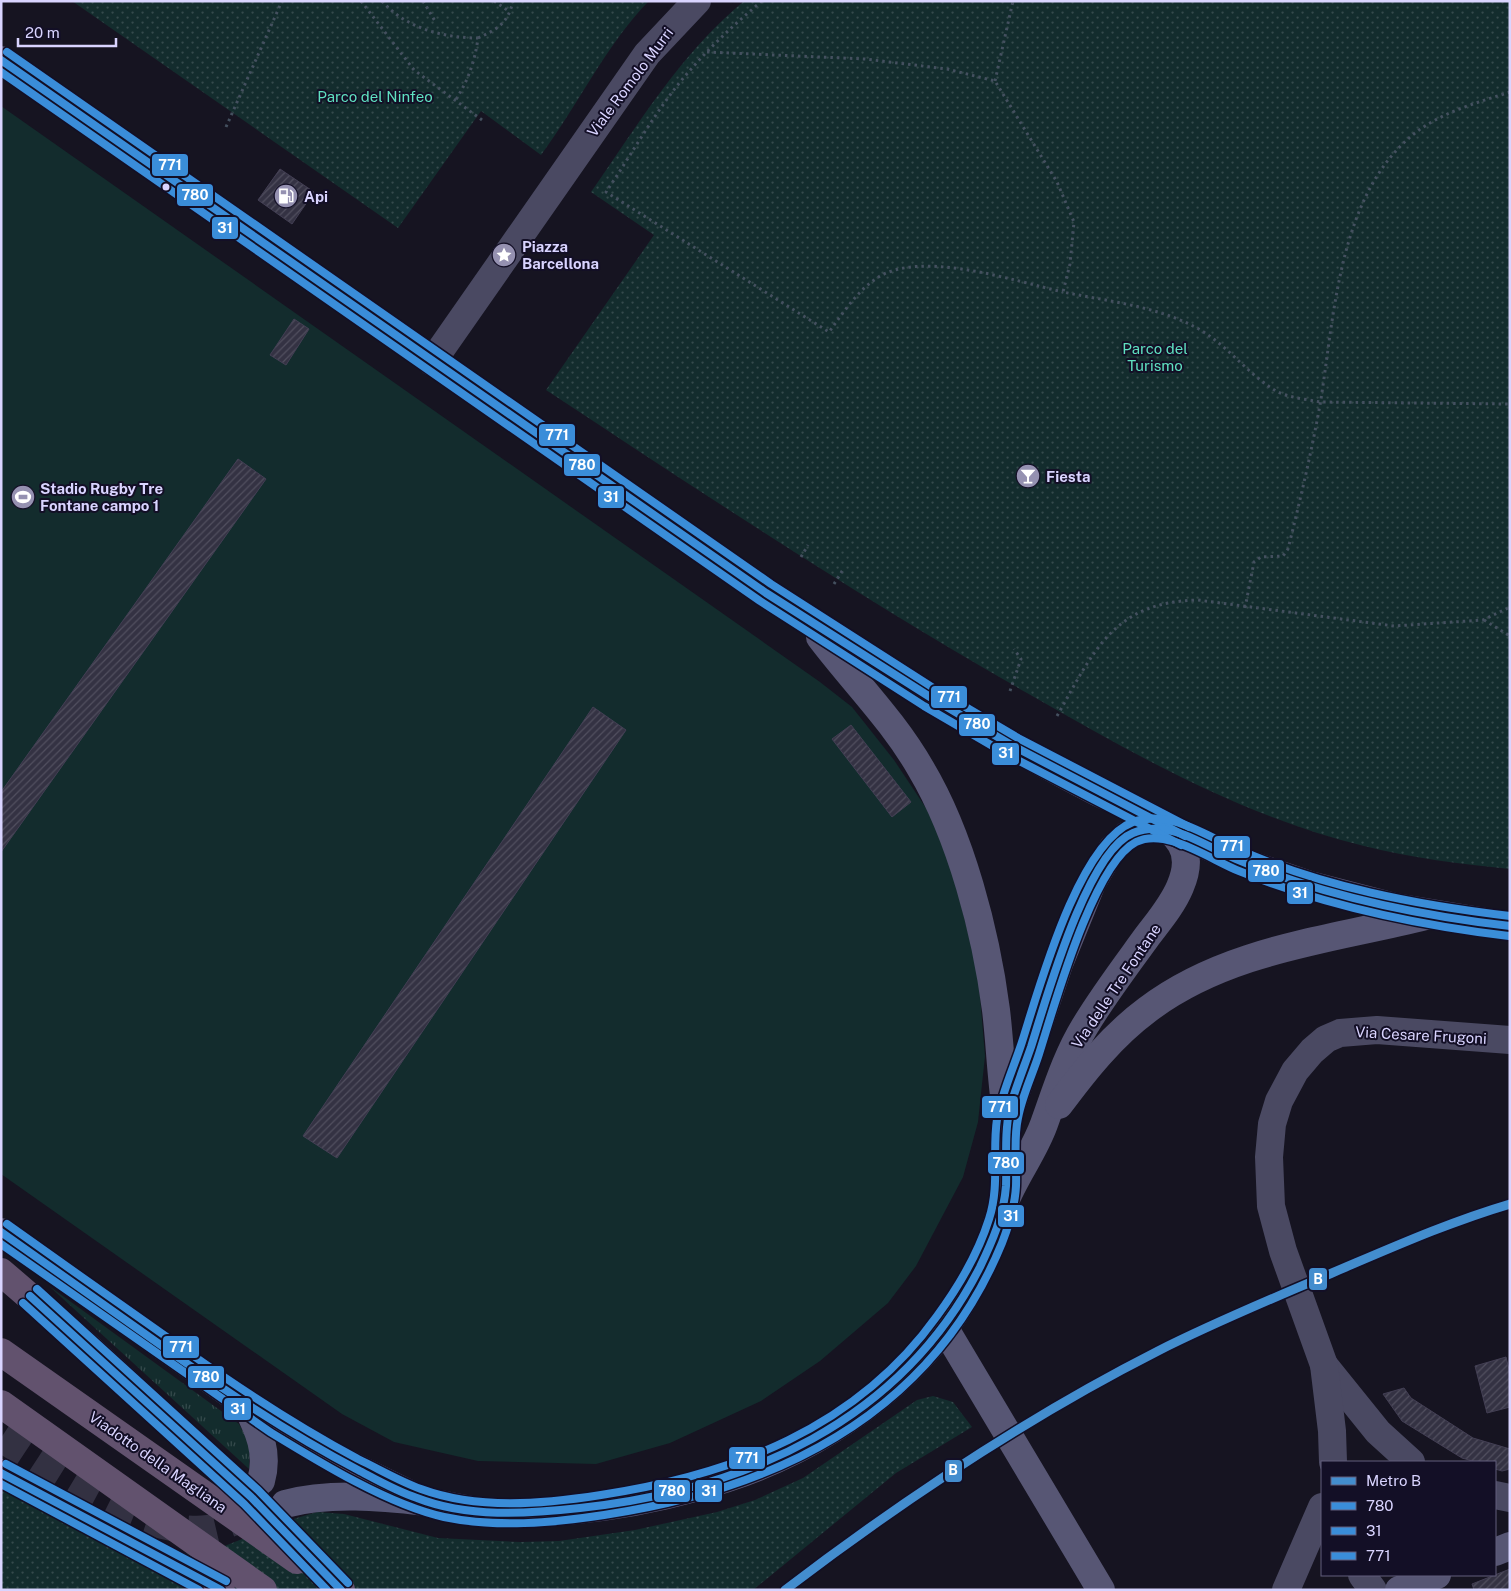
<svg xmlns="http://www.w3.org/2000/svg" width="1511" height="1591" font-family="'Public Sans',sans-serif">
<defs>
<pattern id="grass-tufts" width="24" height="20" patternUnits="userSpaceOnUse" patternTransform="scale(1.25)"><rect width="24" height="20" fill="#132c2d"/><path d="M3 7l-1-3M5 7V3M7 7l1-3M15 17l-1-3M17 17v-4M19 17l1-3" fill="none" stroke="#354a4c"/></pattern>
<pattern id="park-dots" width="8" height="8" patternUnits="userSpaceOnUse" patternTransform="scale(1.25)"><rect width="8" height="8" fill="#132c2d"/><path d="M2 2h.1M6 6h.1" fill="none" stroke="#354a4c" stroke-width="1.8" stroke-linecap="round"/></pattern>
<pattern id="building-hatch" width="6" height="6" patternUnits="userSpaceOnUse" patternTransform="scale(1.25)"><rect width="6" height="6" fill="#343243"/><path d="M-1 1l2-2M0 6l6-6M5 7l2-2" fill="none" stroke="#514f5f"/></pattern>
</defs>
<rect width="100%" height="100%" fill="#161421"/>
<!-- grass -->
<polygon fill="url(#grass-tufts)" points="49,1286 239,1424 250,1445 249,1469"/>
<!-- park -->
<g fill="url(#park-dots)">
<path d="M72,1H649C607,43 577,107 541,155L481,111L398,228Z"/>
<path d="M744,1H1510V869C1461,864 1412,858 1364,846C1244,817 1133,754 1027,693C862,599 704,494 546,390L654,235L591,192C638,125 680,54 744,1Z"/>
<polygon points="933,1396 953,1402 972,1427 896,1473 753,1590 1,1590 1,1485 173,1556 222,1547 290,1520 317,1512 344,1514 438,1538 520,1542 559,1541 635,1530 717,1512 755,1500 803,1478 917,1400"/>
</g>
<!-- pitch -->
<polygon fill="#132c2d" points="1,106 820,682 852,707 894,760 932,817 954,877 978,972 985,1056 978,1122 963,1177 916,1266 888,1303 820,1361 761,1401 670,1443 596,1464 478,1461 394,1442 342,1414 1,1174"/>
<!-- building -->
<g fill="url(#building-hatch)" stroke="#433f54">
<polygon points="280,169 314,192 292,224 258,200"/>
<polygon points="294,319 309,329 286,365 270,355"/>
<polygon points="238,459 266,479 1,852 1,792"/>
<polygon points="593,707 626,730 337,1158 303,1136"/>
<polygon points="851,725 911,802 892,817 832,739"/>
<polygon points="1506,1357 1510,1374 1510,1407 1487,1413 1475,1366"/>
<polygon points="1404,1388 1411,1398 1473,1438 1510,1449 1510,1469 1502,1471 1495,1469 1495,1462 1476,1462 1462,1458 1402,1421 1383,1394"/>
<polygon points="1510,1569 1510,1590 1474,1590 1472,1584"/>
</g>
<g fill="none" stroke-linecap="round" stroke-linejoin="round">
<!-- secondary-tunnel -->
<path stroke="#333142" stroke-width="28" stroke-dasharray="28 14" stroke-linecap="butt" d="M1,1438C55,1473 142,1537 208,1529C226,1527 241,1517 258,1512"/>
<!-- path -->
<g stroke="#44505f" stroke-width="3" stroke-dasharray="2.5 4" stroke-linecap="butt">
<polyline points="361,1 414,70 482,120"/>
<path d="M382,1C405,28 444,38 478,38C475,61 468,81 455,101"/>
<polyline points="423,1 435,21"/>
<polyline points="494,1 510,12"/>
<path d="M762,1C737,22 714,43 693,67C659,104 634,151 606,192L829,332C843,313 857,291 877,278C921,249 1014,281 1063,292"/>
<path d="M478,38C498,29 508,23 513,1"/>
<path d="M707,52L865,59L947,69L995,81L1057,182L1074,222L1070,264L1063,292C1106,301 1156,306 1195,327C1226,343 1246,373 1276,391C1289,398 1306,399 1320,402L1510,404"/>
<polyline points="995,81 1013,1"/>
<polyline points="226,127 282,1"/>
<polyline points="801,557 808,545"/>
<polyline points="834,584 844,568"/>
<path d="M1245,608L1254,562L1261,557L1283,556L1288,549C1300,501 1311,454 1320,405C1335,314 1338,190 1419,130C1446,111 1479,102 1510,92"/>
<polyline points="1484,620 1510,636"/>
<polyline points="1010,691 1021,659 1014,649"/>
<path d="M1057,716C1094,651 1113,602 1198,600L1394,626L1483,620L1510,607"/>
</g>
<!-- tertiary -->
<g stroke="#4a4962" stroke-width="28">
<polyline points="432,362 647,54 697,1"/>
<polyline points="1324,1365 1378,1432 1411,1462"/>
<polyline points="1333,1462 1332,1431 1324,1365 1283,1251 1271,1206 1269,1157 1272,1124 1279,1101 1295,1071 1312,1051 1326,1039 1340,1033 1377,1030 1510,1040"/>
<polyline points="1495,1495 1510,1498"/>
<polyline points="1362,1575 1373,1590"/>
<polyline points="1286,1590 1322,1507"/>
</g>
<!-- secondary -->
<g stroke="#575674" stroke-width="28">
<path d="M1,60L749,582C863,657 978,731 1099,793C1124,805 1167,819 1181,844C1189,857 1186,873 1180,887C1172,906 1158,922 1146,938C1125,967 1103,996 1085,1026C1066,1057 1056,1091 1044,1124C1034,1152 1015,1176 1004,1204C997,1220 993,1238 986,1254C972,1288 950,1324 925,1352C873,1411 799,1455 725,1479C648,1504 559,1518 479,1511C461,1509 444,1504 426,1502C381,1497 330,1492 285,1504"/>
<path d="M820,637C854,682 893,720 921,769C961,836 986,933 996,1010C1000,1043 1001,1078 1006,1111"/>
<path d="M1059,1105C1085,1070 1112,1036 1147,1010C1227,949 1331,940 1426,916"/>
<polyline points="1005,1193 1007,1119 1059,964 1092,883 1112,849 1127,835 1138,831 1167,827 1237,860 1310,885 1395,907 1510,926"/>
<polyline points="1,1232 246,1405 328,1454 412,1495"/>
<polyline points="944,1327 1101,1590"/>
<path d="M246,1405C259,1430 269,1453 261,1481"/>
<polyline points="1495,1552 1510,1546"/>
<polyline points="1399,1590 1437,1575"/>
</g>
<!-- trunk -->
<polyline stroke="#62526e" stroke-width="28" points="1,1473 221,1590"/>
<!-- trunk-bridge -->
<g stroke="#62526e" stroke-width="28">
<polyline points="1,1272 88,1347 251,1497 341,1590"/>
<polyline points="1,1352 297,1560"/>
<polyline points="1,1404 263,1590"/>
</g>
<!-- bus-1 casing -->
<g stroke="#130f26" stroke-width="11">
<g id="bus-1">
<polyline points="1,60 766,593 930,697 1013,746 1185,836"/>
<path d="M1,1232C60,1274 120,1316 179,1358C237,1399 295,1437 358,1470C377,1480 396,1491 417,1498C468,1518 526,1514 580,1508C745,1490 901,1422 980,1267C992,1242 1004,1215 1006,1186C1007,1160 1004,1134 1010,1107C1016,1087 1024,1067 1031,1047C1046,1000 1087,851 1133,833C1169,818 1204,846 1236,859C1323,896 1416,915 1510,926"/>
<polyline points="30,1296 251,1497 341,1590"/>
<polyline points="1,1473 221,1590"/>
</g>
</g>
<!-- bus-2 casing -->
<g stroke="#130f26" stroke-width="11">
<g id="bus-2">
<polyline points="1,72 760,601 924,706 1008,755 1181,845"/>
<path d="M1,1244L270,1432C319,1462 389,1505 444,1517C496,1528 552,1523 604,1515C777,1489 932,1414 1002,1243C1009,1225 1015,1206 1016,1186C1017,1163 1013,1141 1018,1118C1022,1096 1032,1076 1039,1054C1054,1007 1093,864 1136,842C1166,827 1211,860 1239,871C1326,906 1416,925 1509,936"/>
<polyline points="23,1303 244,1504 327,1590"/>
<polyline points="1,1484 199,1590"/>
</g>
</g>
<!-- bus-3 casing -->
<g stroke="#130f26" stroke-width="11">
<g id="bus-3">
<polyline points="7,52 771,584 935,689 1018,738 1189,827"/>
<path d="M7,1224C67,1267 127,1309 188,1352C243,1391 298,1427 358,1459C379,1469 399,1481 421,1489C478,1510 543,1504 601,1495C733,1475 857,1428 937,1316C959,1286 978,1254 989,1219C1000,1186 992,1152 997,1119C1002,1092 1014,1067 1022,1042C1039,989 1078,843 1133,822C1170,809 1204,835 1237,849C1323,887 1417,905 1510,916"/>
<polyline points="37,1289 258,1490 348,1583"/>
<polyline points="6,1464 226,1581"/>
</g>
</g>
<!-- bus-1 -->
<use href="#bus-1" stroke="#3a8dd9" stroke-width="8"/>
<!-- bus-2 -->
<use href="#bus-2" stroke="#3a8dd9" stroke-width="8"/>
<!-- bus-3 -->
<use href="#bus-3" stroke="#3a8dd9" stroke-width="8"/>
<!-- metro-1 casing -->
<g stroke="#130f26" stroke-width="12">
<path id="metro-1" d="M785,1590C903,1500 1026,1418 1158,1351C1215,1322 1274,1298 1332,1273C1391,1248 1449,1222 1510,1204"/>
</g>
<!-- metro-1 -->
<use href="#metro-1" stroke="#438dce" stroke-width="9"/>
</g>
<!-- icons -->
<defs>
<g id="fuel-disc" transform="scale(1.25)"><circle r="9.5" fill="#9591b1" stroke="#130f26"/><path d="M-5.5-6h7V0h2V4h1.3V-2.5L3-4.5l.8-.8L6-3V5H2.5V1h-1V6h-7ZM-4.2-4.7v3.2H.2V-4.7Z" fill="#fff"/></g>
<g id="sight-disc" transform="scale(1.25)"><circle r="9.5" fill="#9591b1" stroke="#130f26"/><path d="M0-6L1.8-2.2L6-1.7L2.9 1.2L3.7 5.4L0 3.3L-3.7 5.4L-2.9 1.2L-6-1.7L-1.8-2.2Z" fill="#fff"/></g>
<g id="bar-disc" transform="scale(1.25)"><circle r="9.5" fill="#9591b1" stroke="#130f26"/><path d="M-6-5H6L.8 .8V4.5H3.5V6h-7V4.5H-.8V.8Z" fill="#fff"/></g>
<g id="stadium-disc" transform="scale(1.25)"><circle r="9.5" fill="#9591b1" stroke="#130f26"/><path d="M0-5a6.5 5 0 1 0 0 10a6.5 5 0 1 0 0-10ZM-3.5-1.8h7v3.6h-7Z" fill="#fff"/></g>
</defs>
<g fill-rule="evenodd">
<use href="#fuel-disc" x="286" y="196"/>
<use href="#sight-disc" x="504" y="255"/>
<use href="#bar-disc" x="1028" y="476"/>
<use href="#stadium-disc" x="23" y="497"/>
</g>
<!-- markers -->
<circle fill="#d9d4ff" stroke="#130f26" stroke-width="2" cx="166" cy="187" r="4.5"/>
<g text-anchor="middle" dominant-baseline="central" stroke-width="4" stroke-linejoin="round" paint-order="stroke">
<!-- street labels -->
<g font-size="15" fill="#d9d4ff" stroke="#130f26">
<text transform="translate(630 82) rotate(-53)">Viale Romolo Murri</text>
<text transform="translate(1116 986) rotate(-56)">Via delle Tre Fontane</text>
<text transform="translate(1421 1035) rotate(3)">Via Cesare Frugoni</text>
<text transform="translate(158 1462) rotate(35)">Viadotto della Magliana</text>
</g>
<!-- park labels -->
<g font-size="15" fill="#5fe0c0" stroke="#130f26">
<text x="375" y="96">Parco del Ninfeo</text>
<text x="1155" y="348">Parco del<tspan x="1155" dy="17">Turismo</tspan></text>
</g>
<!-- poi labels -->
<g font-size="15" font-weight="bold" fill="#d9d4ff" stroke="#130f26" text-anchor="start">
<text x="304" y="196">Api</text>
<text x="522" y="246">Piazza<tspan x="522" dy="17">Barcellona</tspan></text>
<text x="1046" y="476">Fiesta</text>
<text x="40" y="488">Stadio Rugby Tre<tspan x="40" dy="17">Fontane campo 1</tspan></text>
</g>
</g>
<g stroke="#130f26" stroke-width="2">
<rect x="151" y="153" width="38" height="24" rx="5" fill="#3a8dd9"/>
<rect x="176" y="183" width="38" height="24" rx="5" fill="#3a8dd9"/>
<rect x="211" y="216" width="28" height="24" rx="5" fill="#3a8dd9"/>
<rect x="538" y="423" width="38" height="24" rx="5" fill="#3a8dd9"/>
<rect x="563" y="453" width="38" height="24" rx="5" fill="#3a8dd9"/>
<rect x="597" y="485" width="28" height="24" rx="5" fill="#3a8dd9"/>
<rect x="930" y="685" width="38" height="24" rx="5" fill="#3a8dd9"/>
<rect x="958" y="713" width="38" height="24" rx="5" fill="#3a8dd9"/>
<rect x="991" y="742" width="29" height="24" rx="5" fill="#3a8dd9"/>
<rect x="1213" y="835" width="38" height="24" rx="5" fill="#3a8dd9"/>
<rect x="1247" y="859" width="38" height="24" rx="5" fill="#3a8dd9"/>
<rect x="1286" y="881" width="28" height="24" rx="5" fill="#3a8dd9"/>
<rect x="981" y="1095" width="38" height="24" rx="5" fill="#3a8dd9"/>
<rect x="987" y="1151" width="38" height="24" rx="5" fill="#3a8dd9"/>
<rect x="997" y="1204" width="28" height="24" rx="5" fill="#3a8dd9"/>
<rect x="1308" y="1267" width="20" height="24" rx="5" fill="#438dce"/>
<rect x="162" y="1335" width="38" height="24" rx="5" fill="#3a8dd9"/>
<rect x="187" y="1365" width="38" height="24" rx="5" fill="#3a8dd9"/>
<rect x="223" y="1397" width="29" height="24" rx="5" fill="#3a8dd9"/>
<rect x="728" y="1446" width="38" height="24" rx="5" fill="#3a8dd9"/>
<rect x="944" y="1459" width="19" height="24" rx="5" fill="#438dce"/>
<rect x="694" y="1479" width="29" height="24" rx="5" fill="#3a8dd9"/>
<rect x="653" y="1479" width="38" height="24" rx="5" fill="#3a8dd9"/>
</g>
<g font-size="14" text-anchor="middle" font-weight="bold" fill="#fff">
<text x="170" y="170">771</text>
<text x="195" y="200">780</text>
<text x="225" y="233">31</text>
<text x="557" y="440">771</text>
<text x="582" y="470">780</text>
<text x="611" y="502">31</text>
<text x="949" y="702">771</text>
<text x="977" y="729">780</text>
<text x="1006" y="758">31</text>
<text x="1232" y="851">771</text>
<text x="1266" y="876">780</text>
<text x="1300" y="898">31</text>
<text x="1000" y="1112">771</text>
<text x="1006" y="1168">780</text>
<text x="1011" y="1221">31</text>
<text x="1318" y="1284">B</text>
<text x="181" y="1352">771</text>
<text x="206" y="1382">780</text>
<text x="238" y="1414">31</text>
<text x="747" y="1463">771</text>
<text x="953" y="1475">B</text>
<text x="709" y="1496">31</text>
<text x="672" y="1496">780</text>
</g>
<!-- border -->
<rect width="1511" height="1591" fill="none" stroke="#d9d4ff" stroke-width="5"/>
<!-- legend -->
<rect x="1321" y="1461" width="175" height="115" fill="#130f26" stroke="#625e7d"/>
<rect x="1331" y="1477" width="25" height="8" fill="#438dce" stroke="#625e7d"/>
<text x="1366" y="1486" font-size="15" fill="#d9d4ff">Metro B</text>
<rect x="1331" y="1502" width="25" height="8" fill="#3a8dd9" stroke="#625e7d"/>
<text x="1366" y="1511" font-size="15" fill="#d9d4ff">780</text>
<rect x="1331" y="1527" width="25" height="8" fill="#3a8dd9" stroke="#625e7d"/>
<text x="1366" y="1536" font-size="15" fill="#d9d4ff">31</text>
<rect x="1331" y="1552" width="25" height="8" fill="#3a8dd9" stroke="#625e7d"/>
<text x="1366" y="1561" font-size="15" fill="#d9d4ff">771</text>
<!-- scale -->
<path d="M18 38v8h98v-8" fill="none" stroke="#d9d4ff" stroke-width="2.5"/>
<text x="25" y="38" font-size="15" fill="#d9d4ff" stroke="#130f26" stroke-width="4" paint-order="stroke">20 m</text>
</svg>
